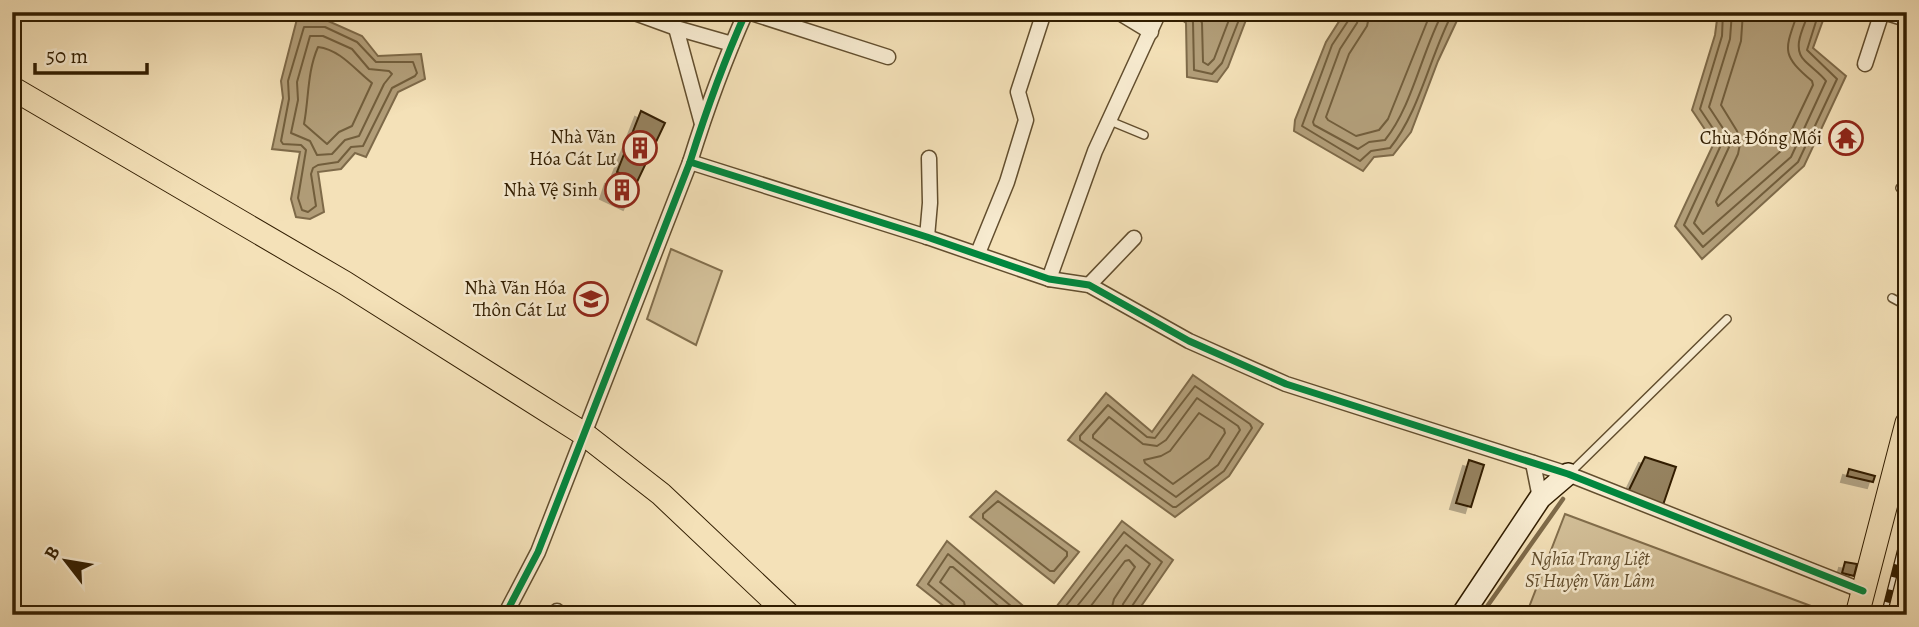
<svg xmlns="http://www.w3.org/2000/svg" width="1919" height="627" font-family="Alegreya,serif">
<defs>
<filter id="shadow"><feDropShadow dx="-6" dy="6" stdDeviation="0" flood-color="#0004"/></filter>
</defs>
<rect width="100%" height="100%" fill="#f4e1b8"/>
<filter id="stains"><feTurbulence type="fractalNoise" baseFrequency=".00286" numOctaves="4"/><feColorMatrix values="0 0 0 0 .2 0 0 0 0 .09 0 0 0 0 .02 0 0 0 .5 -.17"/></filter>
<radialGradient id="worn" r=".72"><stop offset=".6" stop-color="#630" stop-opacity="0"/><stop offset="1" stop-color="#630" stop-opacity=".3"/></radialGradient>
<!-- green -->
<g fill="#d3c099" stroke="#826e4c" stroke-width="2">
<polygon points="671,249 722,271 696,345 647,319"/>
<polygon points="1565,514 1835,615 1526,615"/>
</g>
<!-- water -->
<g fill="#b29e79" stroke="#7e6a49" stroke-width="2">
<polygon points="1172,12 1249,12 1228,67 1217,82 1187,77 1186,23"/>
<polygon points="1345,12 1461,12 1438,61 1411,132 1393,155 1374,157 1363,171 1294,131 1295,120 1326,42"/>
<polygon points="1718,12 1826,12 1813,48 1846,76 1804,166 1702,259 1675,226 1714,143 1692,110 1715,35"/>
<polygon points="297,19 326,20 362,36 378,56 421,54 425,79 398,92 366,157 355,153 341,169 318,172 324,212 310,219 296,217 291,199 300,152 272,149 283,98 281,81"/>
<polygon points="1193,375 1263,424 1229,476 1175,517 1068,440 1106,393 1152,432"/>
<polygon points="996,491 1079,552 1054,583 970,517"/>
<polygon points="1122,521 1173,560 1135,615 1050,615"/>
<polygon points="947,541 1028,610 1023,615 955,615 917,585"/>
</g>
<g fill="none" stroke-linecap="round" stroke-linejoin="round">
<!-- shore -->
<g stroke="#725e3c" stroke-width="2">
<polyline points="1183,12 1193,22 1194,70 1212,74 1222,63 1242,12"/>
<polyline points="1197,12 1202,23 1203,62 1208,65 1214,59 1232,12"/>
<path d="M1351,12L1350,18L1332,45L1302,126L1360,161L1371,151L1390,148C1420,111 1430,55 1453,12"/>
<path d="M1360,12L1357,23L1340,49L1313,122L1314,125L1358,149L1369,142L1385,140C1412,107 1422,51 1443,12"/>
<polyline points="1370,12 1367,26 1349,54 1326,117 1328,120 1356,136 1379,130 1388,119 1431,12"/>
<polyline points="1723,12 1722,36 1700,109 1720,139 1721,145 1684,225 1703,247 1798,162 1837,79 1807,50 1819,12"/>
<path d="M1732,12L1730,39L1709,107L1728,136L1730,145L1694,223L1703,234L1791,157L1826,81C1821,74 1812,68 1805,61C1791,48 1804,27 1809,12"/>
<path d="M1743,12L1741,41L1721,105L1737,131L1740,144L1738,154L1716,202L1718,206L1782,150L1813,85L1812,81C1780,54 1785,50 1798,12"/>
<polygon points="304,27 325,27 357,42 376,62 413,62 417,73 415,76 392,88 363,146 351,147 338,162 318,165 313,168 311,174 316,206 308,212 302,210 298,198 306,150 301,145 283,144 281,141 289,99 288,81"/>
<polygon points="310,36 323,36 352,49 369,69 389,71 392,74 384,84 359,136 345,140 332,154 317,155 310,141 291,133 298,100 297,82"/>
<path d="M318,47C341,50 355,70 372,83L352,126L339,132L327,144L304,124C309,98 307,72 318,47Z"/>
<polygon points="1195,386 1250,424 1252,428 1224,471 1176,507 1173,507 1080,440 1080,436 1108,405 1147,437 1155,438"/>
<polygon points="1197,398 1238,426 1240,430 1218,465 1176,497 1093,438 1093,435 1109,417 1143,444 1157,446 1166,440"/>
<polygon points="1199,413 1224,429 1225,433 1209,458 1173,484 1145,463 1144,460 1161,456 1170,451"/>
<polygon points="998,501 1067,552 1067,556 1054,571 1050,571 983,518 983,514"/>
<polyline points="959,615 956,607 928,584 948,554 1017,611 1019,615"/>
<polyline points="967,615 964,602 940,582 950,567 953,567 1009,615"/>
<polyline points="1059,615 1124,532 1162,562 1130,609 1129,615"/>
<polyline points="1070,615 1126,545 1150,564 1123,604 1121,615"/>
<polyline points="1084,615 1125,561 1129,560 1135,567 1114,599 1110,615"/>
</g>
<!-- stream -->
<polyline stroke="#7e6a49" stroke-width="4.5" points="1481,615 1563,499"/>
</g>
<!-- building -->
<g fill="#968360" stroke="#311d00" stroke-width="2" filter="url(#shadow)">
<polygon points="641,111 665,123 637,182 617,172"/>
<polygon points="611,178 637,187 629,204 606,193"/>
<polygon points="1645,457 1676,467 1663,505 1628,492"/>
<polygon points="1469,460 1484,465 1471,507 1456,503"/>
<polygon points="1849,469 1875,476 1873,482 1847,476"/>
<polygon points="1845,562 1857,564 1854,576 1842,573"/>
</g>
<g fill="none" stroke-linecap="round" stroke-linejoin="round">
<!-- service casing -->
<g stroke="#624e2e" stroke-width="10">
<g id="service">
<polyline points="1881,15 1907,23"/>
<polyline points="1110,121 1144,135"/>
<polyline points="1900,188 1907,191"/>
<polyline points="1892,298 1907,306"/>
<polyline points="1569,474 1727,319"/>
</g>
</g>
<!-- minor casing -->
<g stroke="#624e2e" stroke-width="17">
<g id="minor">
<polyline points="632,12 676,28 732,44"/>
<polyline points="748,12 888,57"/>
<polyline points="1118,12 1151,32"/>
<polyline points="676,28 702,124"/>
<polyline points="1865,64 1882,12"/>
<polyline points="690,162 927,237 1049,279 1089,285 1189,341 1286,384 1568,474 1863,591"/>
<polyline points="927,237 930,203 929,158"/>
<polyline points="978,253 1007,182 1026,120 1018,92 1044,12"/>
<polyline points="1049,279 1095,151 1159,12"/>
<polyline points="1089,285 1134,238"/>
<polyline points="1533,463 1540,498"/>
<path d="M505,615L538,552L690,162C706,111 724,61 746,12"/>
<polyline points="553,615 557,611"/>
</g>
</g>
<!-- secondary casing -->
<g stroke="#311d00" stroke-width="24">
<polyline id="secondary" points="1462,615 1540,498 1568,474"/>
</g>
<!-- primary casing -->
<g stroke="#311d00" stroke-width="25">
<g id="primary">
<polyline points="12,88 345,283 584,434 661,494 789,615"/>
<polyline points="1857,615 1907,423"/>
</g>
</g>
<!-- path -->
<polyline stroke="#311d00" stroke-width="2.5" stroke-dasharray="5 3.5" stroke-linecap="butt" points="1904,404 1907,394"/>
<!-- service -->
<use href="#service" stroke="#f8ecd1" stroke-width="7"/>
<!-- minor -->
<use href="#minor" stroke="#f8ecd1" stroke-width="14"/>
<!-- secondary -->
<use href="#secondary" stroke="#f8ecd1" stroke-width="21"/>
<!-- primary -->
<use href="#primary" stroke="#f4e1b8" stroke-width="23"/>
<!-- rail casing -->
<g stroke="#311d00" stroke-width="7">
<polyline id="rail" points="1884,615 1907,524"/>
</g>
<!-- rail -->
<use href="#rail" stroke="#f8ecd1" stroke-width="4.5" stroke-dasharray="13" stroke-linecap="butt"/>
<!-- cycleway casing -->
<g stroke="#f8ecd1" stroke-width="11">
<g id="cycleway">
<polyline points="690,162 927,237 1049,279 1089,285 1189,341 1286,384 1568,474 1863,591"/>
<path d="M505,615L538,552L690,162C706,111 724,61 746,12"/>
</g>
</g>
<!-- cycleway -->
<use href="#cycleway" stroke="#00873e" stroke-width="7"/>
</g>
<!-- icons -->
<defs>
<g id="temple-ring" transform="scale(1.75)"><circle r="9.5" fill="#f8ecd1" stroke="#8f2418" stroke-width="1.5"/><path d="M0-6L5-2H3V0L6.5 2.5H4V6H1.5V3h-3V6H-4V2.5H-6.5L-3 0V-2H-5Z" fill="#8f2418"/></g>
<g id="building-ring" transform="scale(1.75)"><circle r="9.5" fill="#f8ecd1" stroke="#8f2418" stroke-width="1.5"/><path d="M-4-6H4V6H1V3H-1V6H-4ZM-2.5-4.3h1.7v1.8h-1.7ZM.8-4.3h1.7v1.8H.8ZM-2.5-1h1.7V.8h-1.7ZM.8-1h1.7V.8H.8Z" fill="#8f2418"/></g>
<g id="school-ring" transform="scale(1.75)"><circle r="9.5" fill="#f8ecd1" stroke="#8f2418" stroke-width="1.5"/><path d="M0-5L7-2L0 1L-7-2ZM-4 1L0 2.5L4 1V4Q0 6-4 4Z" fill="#8f2418"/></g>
</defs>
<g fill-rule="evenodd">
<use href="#temple-ring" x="1846" y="138"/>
<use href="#building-ring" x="640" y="148"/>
<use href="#building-ring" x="622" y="190"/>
<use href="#school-ring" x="591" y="299"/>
</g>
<g text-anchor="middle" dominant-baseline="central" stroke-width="5" stroke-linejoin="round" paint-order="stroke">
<!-- poi labels -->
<g font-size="19" fill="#311d00" stroke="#f8ecd1" text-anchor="end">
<text x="616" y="137">Nhà Văn<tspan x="616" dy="22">Hóa Cát Lư</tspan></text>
<text x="1822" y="138">Chùa Đống Mối</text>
<text x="598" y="190">Nhà Vệ Sinh</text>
<text x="566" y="288">Nhà Văn Hóa<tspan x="566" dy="22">Thôn Cát Lư</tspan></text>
</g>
<!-- park labels -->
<g font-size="19" font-style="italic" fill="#624e2e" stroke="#f8ecd1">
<text x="1590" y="559">Nghĩa Trang Liệt<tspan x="1590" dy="22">Sĩ Huyện Văn Lâm</tspan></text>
</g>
</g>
<!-- margin -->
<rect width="1919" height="627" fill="none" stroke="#f4e1b8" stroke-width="42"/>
<rect x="14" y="14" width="1891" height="599" fill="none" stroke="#311d00" stroke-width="3.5"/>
<rect x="21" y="21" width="1877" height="585" fill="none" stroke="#311d00" stroke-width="2"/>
<!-- north arrow -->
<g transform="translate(66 561) rotate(301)" stroke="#f8ecd1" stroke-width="5" paint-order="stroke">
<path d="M0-5L12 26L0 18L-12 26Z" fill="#311d00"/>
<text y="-10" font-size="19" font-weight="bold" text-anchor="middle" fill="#311d00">B</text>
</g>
<!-- scale -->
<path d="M35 63v10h112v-10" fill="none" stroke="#311d00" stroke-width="3.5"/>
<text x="46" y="63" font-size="21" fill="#311d00" stroke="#f8ecd1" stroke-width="5" paint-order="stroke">50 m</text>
<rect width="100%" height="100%" filter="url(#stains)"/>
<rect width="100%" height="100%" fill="url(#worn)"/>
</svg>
